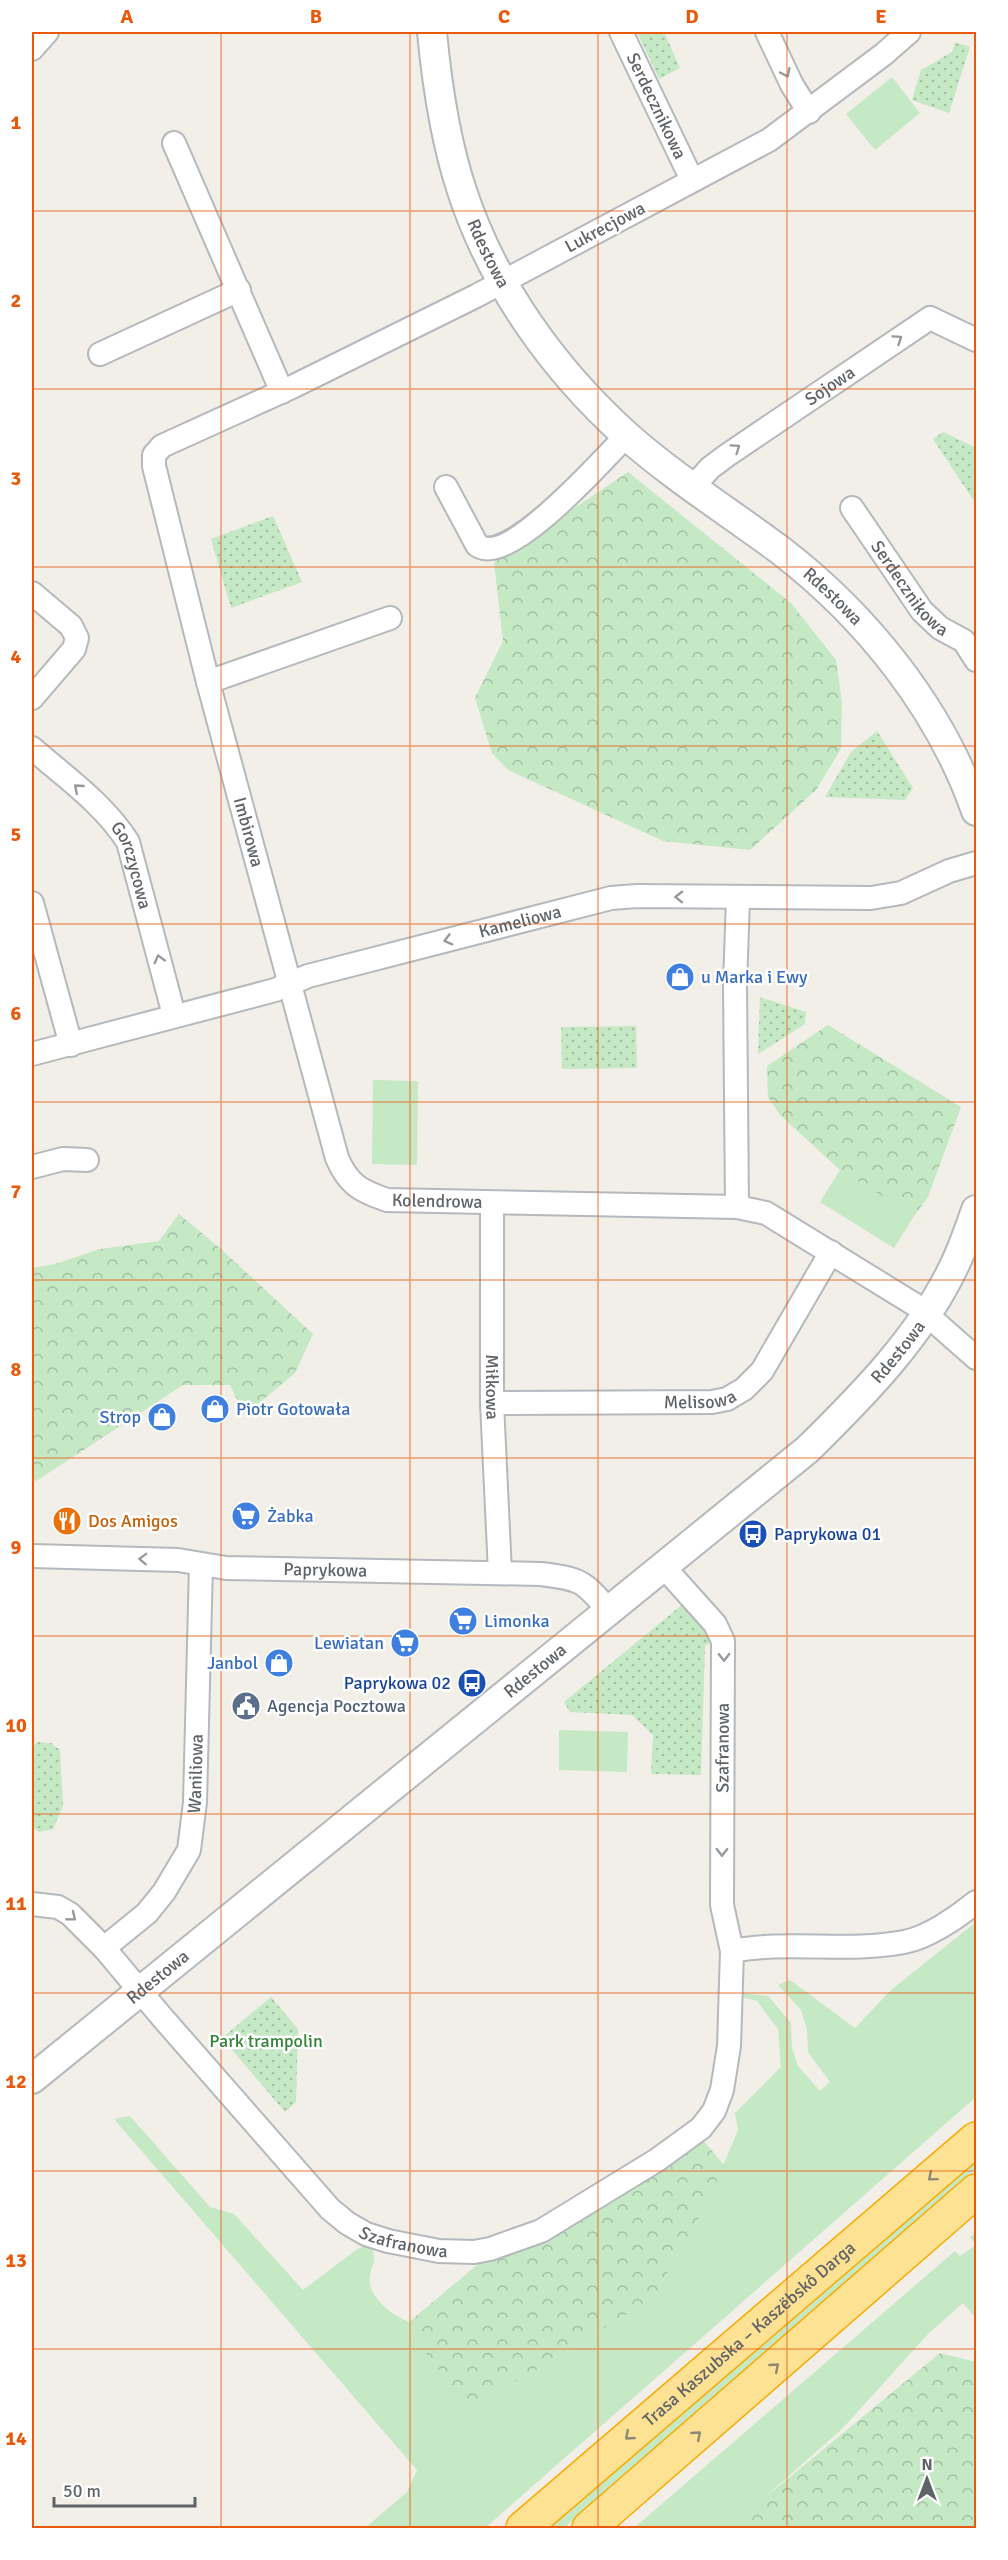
<svg xmlns="http://www.w3.org/2000/svg" width="1008" height="2560" font-family="Signika,sans-serif">
<defs>
<pattern id="forest-crowns" width="20" height="18" patternUnits="userSpaceOnUse" patternTransform="scale(1.5)"><rect width="20" height="18" fill="#c5e8c5"/><path d="M2 6a3 3 0 1 1 6 0M12 15a3 3 0 1 1 6 0" fill="none" stroke="#a3c0a4"/></pattern>
<pattern id="park-dots" width="8" height="8" patternUnits="userSpaceOnUse" patternTransform="scale(1.5)"><rect width="8" height="8" fill="#c5e8c5"/><path d="M2 2h.1M6 6h.1" fill="none" stroke="#a3c0a4" stroke-width="1.8" stroke-linecap="round"/></pattern>
</defs>
<rect width="100%" height="100%" fill="#f1efe8"/>
<!-- grass -->
<g fill="#c5e8c5">
<polygon points="892,77 920,113 875,150 846,114"/>
<polygon points="373,1080 418,1081 417,1165 372,1164"/>
<polygon points="840,1170 914,1216 894,1248 820,1202"/>
<polygon points="559,1730 628,1732 627,1772 559,1770"/>
<path d="M976,1922V2097L485,2528H365L407,2492L417,2470L114,2119L130,2116L210,2207L234,2214L303,2290L356,2250L364,2246L372,2249C377,2263 371,2264 370,2277C367,2298 393,2315 409,2322L418,2343L477,2400L531,2373L653,2298L708,2202L738,2130L735,2113L781,2067L778,2029L757,2001L738,1996L739,1993L768,1996L791,2023L792,2048L798,2066L820,2091L830,2082L808,2052L807,2029L801,2010L778,1985L790,1980L855,2028L891,1990Z"/>
<polygon points="976,2153 976,2169 564,2528 546,2528"/>
<polygon points="976,2232 976,2318 963,2303 929,2333 842,2429 746,2514 743,2528 634,2528 955,2251 960,2256 976,2245 970,2237"/>
</g>
<!-- forest -->
<g fill="url(#forest-crowns)">
<polygon points="628,472 791,603 836,660 842,703 841,749 816,790 750,850 663,841 508,770 492,753 475,698 503,641 494,562"/>
<polygon points="828,1025 961,1107 928,1197 914,1216 840,1170 780,1115 768,1097 767,1066"/>
<polygon points="179,1214 222,1250 313,1334 295,1373 245,1415 230,1385 183,1385 36,1481 32,1478 32,1268 55,1264 100,1249 159,1241"/>
<polygon points="702,2139 724,2165 708,2202 653,2298 531,2373 477,2400 475,2406 464,2402 418,2343 409,2322 483,2260 530,2247 620,2195"/>
<polygon points="940,2353 976,2362 976,2528 743,2528 745,2514"/>
</g>
<!-- park -->
<g fill="url(#park-dots)">
<polygon points="637,32 664,32 680,68 659,79"/>
<polygon points="955,42 970,47 949,113 912,100 921,70 952,52"/>
<polygon points="943,432 976,448 976,504 933,439"/>
<polygon points="273,516 302,582 231,608 211,539"/>
<polygon points="877,731 913,788 905,800 825,797 851,752"/>
<polygon points="760,997 806,1012 805,1024 758,1054"/>
<polygon points="636,1026 637,1068 562,1069 561,1027"/>
<polygon points="683,1604 715,1639 705,1646 701,1775 651,1774 653,1735 632,1715 570,1712 564,1702"/>
<polygon points="38,1742 51,1743 60,1750 63,1806 53,1829 39,1832 32,1827 32,1746"/>
<polygon points="271,1997 298,2029 296,2102 285,2112 222,2038"/>
</g>
<g fill="none" stroke-linecap="round" stroke-linejoin="round">
<!-- minor casing -->
<g stroke="#b5b8bc" stroke-width="26">
<g id="minor">
<path id="s1" d="M621,32L692,180"/>
<polyline points="767,32 792,85 809,112"/>
<path id="s2" d="M909,32L884,54L769,140L476,296L292,387L162,446L154,455V466L208,682L337,1158C348,1184 360,1191 387,1200L737,1207L766,1213L917,1306L976,1358"/>
<polyline points="32,49 47,32"/>
<polyline points="174,143 282,392"/>
<polyline points="100,354 239,290"/>
<path d="M446,487L477,545C508,569 605,457 627,435"/>
<path id="s3" d="M693,487L710,468L726,456L930,318L976,340"/>
<path id="s4" d="M852,508L922,611L940,628L964,641L976,660"/>
<polyline points="32,593 71,626 77,638 74,649 32,698"/>
<polyline points="208,682 390,618"/>
<path id="s5" d="M32,748C65,777 104,804 128,842L174,1015"/>
<polyline points="32,903 71,1045"/>
<path id="s6" d="M32,1054L275,990L308,976L611,898L637,896L871,898L901,893L949,871L976,863"/>
<polyline points="32,1167 63,1159 87,1160"/>
<path id="s7" d="M492,1203V1403L500,1573"/>
<polyline points="737,1207 735,985 738,898"/>
<path id="s8" d="M492,1403L712,1402L727,1399L744,1389L762,1371L831,1252"/>
<path id="s9" d="M32,1556L178,1560L226,1568L541,1574C580,1579 583,1580 608,1610"/>
<path id="s10" d="M32,1904L58,1907L70,1914L104,1948L161,2016L330,2209L347,2223L366,2234L388,2241L439,2251L474,2252L490,2249L541,2231L657,2160L701,2128L714,2111L722,2090L729,2046L732,1951L722,1905L723,1641L715,1624L663,1566"/>
<path id="s11" d="M104,1948L147,1913L164,1892L189,1850L195,1802L201,1565"/>
<path d="M732,1951C788,1940 847,1953 904,1942C927,1938 958,1917 976,1902"/>
</g>
</g>
<!-- tertiary casing -->
<g stroke="#b5b8bc" stroke-width="32">
<g id="tertiary">
<path id="s12" d="M432,32C437,85 445,140 462,191C493,285 553,369 626,435C673,477 729,512 780,550C866,616 940,708 976,811"/>
<path id="s13" d="M32,2079L808,1449C864,1394 923,1334 956,1262C964,1245 970,1227 976,1210"/>
</g>
</g>
<!-- motorway casing -->
<g stroke="#f9ab00" stroke-width="36">
<g id="motorway">
<path id="s14" d="M523,2528L976,2139"/>
<polyline points="589,2528 976,2191"/>
</g>
</g>
<!-- minor -->
<use href="#minor" stroke="#fff" stroke-width="22"/>
<!-- tertiary -->
<use href="#tertiary" stroke="#fff" stroke-width="28"/>
<!-- motorway -->
<use href="#motorway" stroke="#fde293" stroke-width="33"/>
</g>
<!-- one-way arrows -->
<defs><path id="oneway-chevron" d="M-2-3.5L2.5 0L-2 3.5" fill="none" stroke-width="1.6" stroke-linecap="round" stroke-linejoin="round" transform="scale(1.5)"/></defs>
<g stroke="#979a9d">
<use href="#oneway-chevron" transform="translate(786 73) rotate(65)"/>
<use href="#oneway-chevron" transform="translate(898 339) rotate(-34)"/>
<use href="#oneway-chevron" transform="translate(736 448) rotate(-35)"/>
<use href="#oneway-chevron" transform="translate(78 788) rotate(-139)"/>
<use href="#oneway-chevron" transform="translate(679 897) rotate(-179)"/>
<use href="#oneway-chevron" transform="translate(448 940) rotate(165)"/>
<use href="#oneway-chevron" transform="translate(159 959) rotate(-105)"/>
<use href="#oneway-chevron" transform="translate(143 1559) rotate(-178)"/>
<use href="#oneway-chevron" transform="translate(724 1657) rotate(89)"/>
<use href="#oneway-chevron" transform="translate(722 1852) rotate(90)"/>
<use href="#oneway-chevron" transform="translate(72 1917) rotate(39)"/>
</g>
<g stroke="#8e8975">
<use href="#oneway-chevron" transform="translate(932 2177) rotate(140)"/>
<use href="#oneway-chevron" transform="translate(775 2367) rotate(-41)"/>
<use href="#oneway-chevron" transform="translate(697 2435) rotate(-41)"/>
<use href="#oneway-chevron" transform="translate(629 2436) rotate(139)"/>
</g>
<!-- grid -->
<path fill="none" stroke="#e8590c" stroke-width="1.5" stroke-opacity="0.55" d="M221,32V2528M410,32V2528M598,32V2528M787,32V2528M32,211H976M32,389H976M32,567H976M32,746H976M32,924H976M32,1102H976M32,1280H976M32,1458H976M32,1636H976M32,1814H976M32,1993H976M32,2171H976M32,2349H976"/>
<!-- icons -->
<defs>
<g id="shop-disc" transform="scale(1.5)"><circle r="9.5" fill="#3f7fe0" stroke="#fff"/><path d="M-5-2.5h2.3a2.7 3.5 0 0 1 5.4 0H5L5.5 6h-11ZM-1.5-2.5h3a1.5 2.3 0 0 0-3 0Z" fill="#fff"/></g>
<g id="supermarket-disc" transform="scale(1.5)"><circle r="9.5" fill="#3f7fe0" stroke="#fff"/><path d="M-6-5.5h2.5l.6 2H6L4.5 2H-2.5L-4.4-4H-6ZM-1.5 3.2a1.3 1.3 0 1 0 .1 0ZM3 3.2a1.3 1.3 0 1 0 .1 0Z" fill="#fff"/></g>
<g id="restaurant-disc" transform="scale(1.5)"><circle r="9.5" fill="#e8710a" stroke="#fff"/><path d="M-5-6h1v4h1v-4h1v4h1v-4h1v5L-1.5 .5V6h-2V.5L-5-1ZM5-6V6H3V1.5H1.5Q1.5-4 5-6Z" fill="#fff"/></g>
<g id="bus-disc" transform="scale(1.5)"><circle r="9.5" fill="#1a4fb4" stroke="#fff"/><path d="M-5-6H5V4H4V6H2V4H-2V6H-4V4H-5ZM-3.5-4V0h7V-4ZM-3.5 1.2v1.5H-2V1.2ZM2 1.2v1.5H3.5V1.2Z" fill="#fff"/></g>
<g id="civic-disc" transform="scale(1.5)"><circle r="9.5" fill="#5c6f8a" stroke="#fff"/><path d="M-.6-6.5H3V-4.5H.6V-3L4-1V1h2V6H-6V1h2V-1L-.6-3ZM-1.2 2.5V6h2.4V2.5Z" fill="#fff"/></g>
</defs>
<g fill-rule="evenodd">
<use href="#shop-disc" x="680" y="977"/>
<use href="#shop-disc" x="215" y="1409"/>
<use href="#shop-disc" x="162" y="1417"/>
<use href="#supermarket-disc" x="246" y="1516"/>
<use href="#restaurant-disc" x="67" y="1521"/>
<use href="#bus-disc" x="753" y="1534"/>
<use href="#supermarket-disc" x="463" y="1621"/>
<use href="#supermarket-disc" x="405" y="1643"/>
<use href="#shop-disc" x="279" y="1663"/>
<use href="#bus-disc" x="472" y="1683"/>
<use href="#civic-disc" x="246" y="1706"/>
</g>
<g text-anchor="middle" dominant-baseline="central" stroke-width="5" stroke-linejoin="round" paint-order="stroke">
<!-- street labels -->
<g font-size="18" fill="#5f6368" stroke="#fff">
<text stroke="none"><textPath href="#s1" startOffset="82">Serdecznikowa</textPath></text>
<text transform="translate(605 227) rotate(-28)">Lukrecjowa</text>
<text stroke="none"><textPath href="#s12" startOffset="230">Rdestowa</textPath></text>
<text stroke="none"><textPath href="#s3" startOffset="171">Sojowa</textPath></text>
<text stroke="none"><textPath href="#s4" startOffset="99">Serdecznikowa</textPath></text>
<text stroke="none"><textPath href="#s12" startOffset="722">Rdestowa</textPath></text>
<text stroke="none"><textPath href="#s2" startOffset="1258">Imbirowa</textPath></text>
<text stroke="none"><textPath href="#s5" startOffset="158">Gorczycowa</textPath></text>
<text stroke="none"><textPath href="#s6" startOffset="506">Kameliowa</textPath></text>
<text stroke="none"><textPath href="#s2" startOffset="1714">Kolendrowa</textPath></text>
<text stroke="none"><textPath href="#s13" startOffset="1132">Rdestowa</textPath></text>
<text stroke="none"><textPath href="#s7" startOffset="184">Miłkowa</textPath></text>
<text stroke="none"><textPath href="#s8" startOffset="208">Melisowa</textPath></text>
<text stroke="none"><textPath href="#s9" startOffset="294">Paprykowa</textPath></text>
<text stroke="none"><textPath href="#s13" startOffset="648">Rdestowa</textPath></text>
<text stroke="none"><textPath href="#s10" startOffset="1236">Szafranowa</textPath></text>
<text stroke="none"><textPath href="#s11" startOffset="208">Waniliowa</textPath></text>
<text stroke="none"><textPath href="#s13" startOffset="162">Rdestowa</textPath></text>
<text stroke="none"><textPath href="#s10" startOffset="516">Szafranowa</textPath></text>
<text stroke="none"><textPath href="#s14" startOffset="298">Trasa Kaszubska – Kaszëbskô Darga</textPath></text>
</g>
<!-- shop labels -->
<g font-size="18" fill="#366cbe" stroke="#fff" text-anchor="start">
<text x="701" y="977">u Marka i Ewy</text>
<text x="236" y="1409">Piotr Gotowała</text>
<text x="141" y="1417" text-anchor="end">Strop</text>
<text x="267" y="1516">Żabka</text>
<text x="484" y="1621">Limonka</text>
<text x="384" y="1643" text-anchor="end">Lewiatan</text>
<text x="258" y="1663" text-anchor="end">Janbol</text>
</g>
<!-- food labels -->
<g font-size="18" fill="#c56008" stroke="#fff" text-anchor="start">
<text x="88" y="1521">Dos Amigos</text>
</g>
<!-- transit labels -->
<g font-size="18" fill="#164399" stroke="#fff" text-anchor="start">
<text x="774" y="1534">Paprykowa 01</text>
<text x="451" y="1683" text-anchor="end">Paprykowa 02</text>
</g>
<!-- service labels -->
<g font-size="18" fill="#4e5e75" stroke="#fff" text-anchor="start">
<text x="267" y="1706">Agencja Pocztowa</text>
</g>
<!-- park labels -->
<g font-size="18" fill="#348238" stroke="#fff">
<text x="266" y="2041">Park trampolin</text>
</g>
</g>
<!-- border -->
<rect width="1008" height="2560" fill="none" stroke="#ffffff" stroke-width="66"/>
<!-- north arrow -->
<g transform="translate(927 2479)" stroke="#ffffff" stroke-width="4.5" paint-order="stroke">
<path d="M0-4.5L10 22L0 15L-10 22Z" fill="#5f6368"/>
<text y="-9" font-size="16" font-weight="bold" text-anchor="middle" fill="#5f6368">N</text>
</g>
<!-- scale -->
<path d="M54 2497v9h141v-9" fill="none" stroke="#5f6368" stroke-width="3"/>
<text x="63" y="2497" font-size="18" fill="#5f6368" stroke="#ffffff" stroke-width="4.5" paint-order="stroke">50 m</text>
<rect x="33" y="33" width="942" height="2494" fill="none" stroke="#e8590c" stroke-width="2"/>
<g font-size="20" text-anchor="middle" font-weight="bold" fill="#e8590c">
<text x="127" y="23">A</text>
<text x="316" y="23">B</text>
<text x="504" y="23">C</text>
<text x="692" y="23">D</text>
<text x="881" y="23">E</text>
<text x="16" y="129">1</text>
<text x="16" y="307">2</text>
<text x="16" y="485">3</text>
<text x="16" y="663">4</text>
<text x="16" y="841">5</text>
<text x="16" y="1020">6</text>
<text x="16" y="1198">7</text>
<text x="16" y="1376">8</text>
<text x="16" y="1554">9</text>
<text x="16" y="1732">10</text>
<text x="16" y="1910">11</text>
<text x="16" y="2088">12</text>
<text x="16" y="2267">13</text>
<text x="16" y="2445">14</text>
</g>
</svg>
